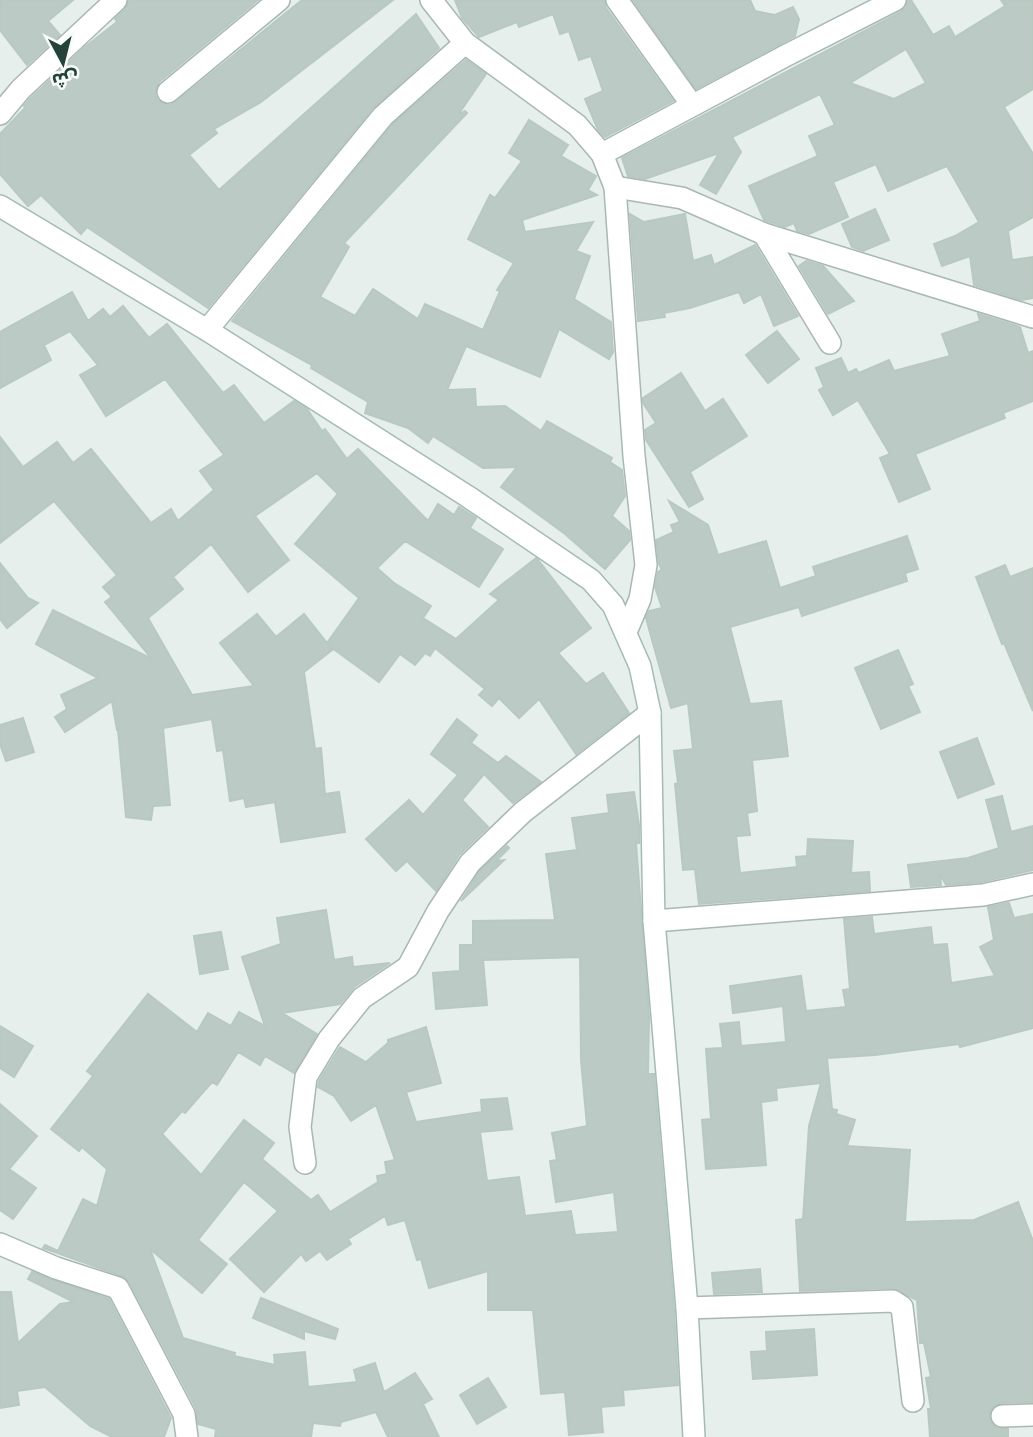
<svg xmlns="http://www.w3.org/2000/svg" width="1033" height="1437" font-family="'Public Sans','Noto Sans Arabic',sans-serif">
<rect width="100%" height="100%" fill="#e6efeb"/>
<!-- building -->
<g fill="#bbcac4" stroke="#b8c9c2" stroke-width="2" fill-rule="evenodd">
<polygon points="0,0 73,0 48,21 60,35 27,65 0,30"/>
<polygon points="129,0 258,0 159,82 155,95 158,101 170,105 176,102 302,0 393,0 261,102 214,129 217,133 189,155 219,190 416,14 439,48 373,108 208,308 87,227 81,234 41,195 28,206 0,174 0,134 25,108 24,106 31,98 85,47 117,22 115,19 125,9"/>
<polygon points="455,0 604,0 606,8 673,101 605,137 598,130 585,99 603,91 591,56 579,60 569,31 560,34 553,14 519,27 517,22 479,37 462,18"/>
<polygon points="633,0 750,0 755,11 775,15 793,7 799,19 795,36 696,89"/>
<path d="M908,0H911L933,35L949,26L955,37L1005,6L1001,0H1033V89L1004,107L1033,154V217L1008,231L1012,260L1033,257V298L1022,300L974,285L970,256L942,266L934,244L955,236L979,222L947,166L888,191L876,164L833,182L848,217L809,234L797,231L794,223L785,227L764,220L749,186L818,156L809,136L835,125L820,94L732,137L741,152L716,194L700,185L719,153L645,179L628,176L622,158L901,12L906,7ZM906,49L926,83L894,99L850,83Z"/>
<polygon points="466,60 486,74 458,115 465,111 467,113 344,243 349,247 320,297 355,316 373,289 418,319 425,304 483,330 500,291 497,290 514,263 468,239 490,195 495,198 522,161 509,153 529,120 568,145 561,156 596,176 588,190 597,195 522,220 525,232 593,222 576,251 590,256 574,299 611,322 613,352 609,359 559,329 540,377 466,346 447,390 475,389 476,407 505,406 541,431 547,421 612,458 610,462 622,470 625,496 612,516 629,531 630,540 605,569 565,534 501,487 517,467 483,468 433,436 428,443 408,428 365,413 368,402 311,368 312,365 232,321 392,125"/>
<polygon points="875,209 889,240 863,251 852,247 842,224"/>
<polygon points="630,214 644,222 685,214 693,261 711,255 714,265 755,245 798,316 774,326 761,294 744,303 739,292 690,308 664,313 665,317 638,321"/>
<polygon points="806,261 823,266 854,301 828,314 799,266"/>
<path d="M72,292L88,321L103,309L110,317L123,306L149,338L167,324L223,393L234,385L264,423L294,401L307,409L322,431L325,429L347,459L358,449L428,521L438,504L454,515L459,507L476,518L470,528L503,549L479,587L405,541L377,568L394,583L431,606L423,618L456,639L499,600L490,594L536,558L538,560L591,628L558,653L586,684L603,673L629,713L576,754L539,699L519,718L499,698L492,706L479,695L485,689L435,648L430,656L425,653L415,665L400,654L379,682L328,645L332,650L304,672L315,749L321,748L325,794L339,792L345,832L281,842L275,802L246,807L244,798L230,801L223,750L217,751L212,719L163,728L170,805L153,806L151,820L126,817L118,730H117L112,701L65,732L55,717L67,709L61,695L98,678L36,644L53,610L152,659L105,602L112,597L103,587L117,575L54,501L0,543V437L23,467L57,442L73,463L91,449L151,523L171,509L178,521L214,490L200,471L224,455L165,379L106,416L80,375L98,365L70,331L44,345L51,360L0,388V332ZM317,473L338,494L295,544L359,598L327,643L304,614L276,637L257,614L220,643L254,686L192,695L148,618L183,589L173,577L211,544L248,592L289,560L255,516Z"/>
<polygon points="978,314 1020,327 1028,353 1033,351 1033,401 1003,413 1005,418 915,454 930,489 899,502 880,458 890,454 858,400 833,415 819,390 824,387 816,368 841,358 848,373 856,369 859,373 889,360 894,371 950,356 942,334 980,321"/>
<polygon points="777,331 799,359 768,383 746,355"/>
<polygon points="681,373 705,411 723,399 747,436 690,472 703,499 689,507 646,440 645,430 656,423 643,403 643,398"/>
<polygon points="669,501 708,525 718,555 766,541 780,588 816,576 813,567 907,536 918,569 905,573 907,581 802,616 799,607 730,627 750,704 781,701 788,756 752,760 757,811 747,813 750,835 736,836 740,873 797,867 796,857 807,856 808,839 853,841 851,873 869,872 870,891 699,904 695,869 683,870 675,784 678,783 674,751 693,749 688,703 671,708 646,618 649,611 662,608 655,587 658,572 662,570 659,564 656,540 674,532 671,525 680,522"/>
<polygon points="0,563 28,598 38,603 7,628 0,619"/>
<polygon points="1005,565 1010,577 1033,568 1033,711 1004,643 1002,644 976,577"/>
<polygon points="898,650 913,684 908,686 920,712 881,729 855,668"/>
<polygon points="23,718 34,752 6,761 0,744 0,725"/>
<polygon points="457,719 477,735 471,743 498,763 506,756 541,782 513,803 484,774 462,800 488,827 459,855 436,891 407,861 396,871 366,839 409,800 423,815 458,775 431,754"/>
<polygon points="977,738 994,784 958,798 940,752"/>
<polygon points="634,792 639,825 639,843 636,843 649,1017 648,1074 654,1074 674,1309 678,1385 623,1390 624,1405 601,1407 603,1432 569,1435 565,1392 541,1394 533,1310 488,1310 488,1271 429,1288 421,1259 417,1260 405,1220 388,1225 385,1216 348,1239 351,1244 327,1260 320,1251 306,1261 301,1254 264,1292 230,1259 278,1211 244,1182 198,1240 227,1264 202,1293 150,1249 183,1338 235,1353 234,1356 275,1365 274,1355 305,1352 308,1387 357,1382 354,1370 375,1363 384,1392 415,1373 432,1399 423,1404 439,1437 388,1437 376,1412 341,1422 340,1426 313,1423 311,1437 215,1437 216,1429 198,1424 196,1408 129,1281 122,1276 43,1248 45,1245 58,1251 83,1199 97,1206 107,1169 82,1147 79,1151 51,1129 93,1076 87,1071 148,994 197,1032 208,1013 231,1026 239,1012 265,1026 242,957 281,944 277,918 326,910 334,960 352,957 353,967 390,963 354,987 340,1004 282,1013 317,1034 294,1073 265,1056 260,1065 238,1052 217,1085 212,1082 185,1113 182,1111 162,1134 201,1175 244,1120 274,1143 262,1159 311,1200 318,1195 330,1212 378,1182 377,1176 387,1174 385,1162 395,1160 376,1105 351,1121 334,1096 318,1087 319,1081 340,1047 366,1062 388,1043 388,1040 426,1027 441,1083 406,1092 416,1122 482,1112 481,1100 507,1098 512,1129 480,1132 487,1181 519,1177 525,1216 571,1211 575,1235 618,1232 614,1192 556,1202 550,1161 557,1160 552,1133 587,1126 581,1060 580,957 483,960 487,1005 436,1009 433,973 460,971 460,945 473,945 473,921 555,920 546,854 577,850 572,818 609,813 607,795"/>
<polygon points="1002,796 1011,832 1033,826 1033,870 981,882 946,885 940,874 941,885 911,887 908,865 968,858 999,848 986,800"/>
<polygon points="507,846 509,848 496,861 504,860 461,901 480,871"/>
<polygon points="1009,903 1014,918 1033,914 1033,1028 960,1047 959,1044 875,1055 827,1058 832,1109 837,1110 836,1114 855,1120 847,1146 910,1150 905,1222 974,1220 1018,1202 1033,1241 1033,1402 1001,1403 991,1409 989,1416 991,1423 996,1428 1008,1429 1008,1437 930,1437 928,1409 931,1409 926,1378 931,1377 924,1343 920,1343 917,1300 893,1288 800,1291 796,1220 803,1219 809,1126 821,1083 776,1088 777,1100 761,1102 766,1165 706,1169 702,1120 711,1119 706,1049 723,1048 720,1024 739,1022 741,1046 786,1042 783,1006 733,1013 730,986 801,976 806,1011 846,1007 843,990 850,989 844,919 872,917 874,934 931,927 933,945 947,944 951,983 995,976 980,947 994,940 988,907"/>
<polygon points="221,932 228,969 200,974 194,936"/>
<polygon points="0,1026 33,1046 14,1077 0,1068"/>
<polygon points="0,1104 37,1136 9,1169 36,1188 13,1219 0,1210"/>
<polygon points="760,1269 762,1292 714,1294 712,1273"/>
<polygon points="32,1272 109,1299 171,1418 164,1437 112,1437 90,1426 45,1387 17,1391 19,1405 0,1408 0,1292 11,1292 18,1343 60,1304 74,1302 28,1279"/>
<polygon points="261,1298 338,1329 335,1339 304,1331 304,1339 253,1318"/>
<polygon points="814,1329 817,1375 753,1379 751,1352 767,1351 766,1332"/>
<polygon points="488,1378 506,1407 477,1424 460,1395"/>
</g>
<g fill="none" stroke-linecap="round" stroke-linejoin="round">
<!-- minor casing -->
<g stroke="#a8b8b2" stroke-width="24">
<g id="minor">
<polyline points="431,0 465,43 577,125 602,154 615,187 634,456 646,565 640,599 626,632"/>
<polyline points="617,0 692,105"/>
<polyline points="168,92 279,0"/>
<polyline points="0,114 21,89 116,0"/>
<polyline points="602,154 785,56 895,0"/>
<polyline points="615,187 682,198 764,234 1033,317"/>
<polyline points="764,234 830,343"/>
<polyline points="207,330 383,116 465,43"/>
<polyline points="654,921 983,895 1033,884"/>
<polyline points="305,1163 300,1127 306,1077 329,1039 362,998 408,967 438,911 470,863 523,812 650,713"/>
<polyline points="0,1244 56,1268 118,1288 184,1414 187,1437"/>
<polyline points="687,1308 893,1301 902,1307 913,1401"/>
<polyline points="1002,1416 1033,1415"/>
</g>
</g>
<!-- secondary casing -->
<g stroke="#a4bbb3" stroke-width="24">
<polyline id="secondary" points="0,206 207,330 467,496 591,580 613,605 640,666 650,713 654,921 687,1308 694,1437"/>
</g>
<!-- minor -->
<use href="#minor" stroke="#fff" stroke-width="21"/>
<!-- secondary -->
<use href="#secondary" stroke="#fff" stroke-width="21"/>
</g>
<!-- north arrow -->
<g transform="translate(63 63) rotate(173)" stroke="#f7fbf9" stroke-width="5" paint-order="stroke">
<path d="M0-5L12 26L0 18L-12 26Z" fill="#24423a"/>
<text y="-10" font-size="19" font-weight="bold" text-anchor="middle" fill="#24423a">ش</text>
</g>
</svg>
